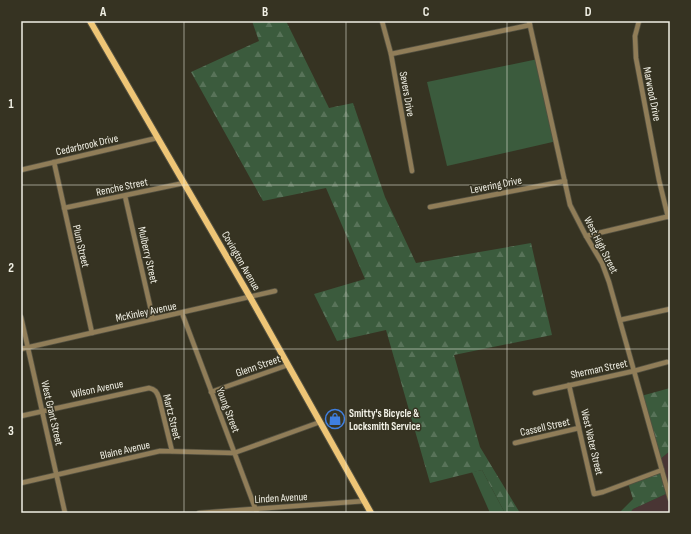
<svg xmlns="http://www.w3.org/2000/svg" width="691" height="534" font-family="'Sofia Sans Condensed',sans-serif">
<defs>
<pattern id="forest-firs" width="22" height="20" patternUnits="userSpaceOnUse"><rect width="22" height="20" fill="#3b5b3d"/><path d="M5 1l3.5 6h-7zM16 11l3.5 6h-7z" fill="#587359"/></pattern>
</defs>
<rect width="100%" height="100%" fill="#363322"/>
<!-- industrial -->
<polygon fill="#493534" points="670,451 670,513 630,513 633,509 668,493 659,460"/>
<!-- green -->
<g fill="#3b5b3d">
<polygon points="538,59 557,141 447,166 427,82"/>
<polygon points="482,470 505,513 490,513 472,472"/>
</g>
<!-- forest -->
<g fill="url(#forest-firs)">
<polygon points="252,21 286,21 329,108 353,103 385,197 416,263 531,243 552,335 454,355 480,447 520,513 505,513 482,470 430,483 386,330 337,341 314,294 365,279 326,188 263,201 191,72 259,41"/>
<polygon points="670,388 670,451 659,460 641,396"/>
<polygon points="662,470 668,493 633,509 630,513 619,513 633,499 628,483"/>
</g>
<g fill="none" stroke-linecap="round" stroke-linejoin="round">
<!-- minor casing -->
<g stroke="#545141" stroke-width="6">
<g id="minor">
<polyline points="382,21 391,54 412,171"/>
<polyline points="529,21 570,205 586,236 602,263 609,282 670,499"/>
<polyline points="639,21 635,36 636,58 659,180 668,217"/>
<polyline points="391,54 530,25"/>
<polyline points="54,162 92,333"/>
<polyline points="21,170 157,138"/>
<polyline points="125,196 153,319"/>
<polyline points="430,207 565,181"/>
<polyline points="64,208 184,183"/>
<polyline points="586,236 670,216"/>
<polyline points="182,313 257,513"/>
<polyline points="21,317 65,513"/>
<polyline points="620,320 670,309"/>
<polyline points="21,349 275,291"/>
<polyline points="569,385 594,494 603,492 662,470"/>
<polyline points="211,392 288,365"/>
<polyline points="535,393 634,371 667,362"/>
<path d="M21,416L149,388C155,389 157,392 159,398L172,451"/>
<polyline points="515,443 579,428"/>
<polyline points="21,483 160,451 234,453 320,422"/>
<polyline points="199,513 365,501"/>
</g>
</g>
<!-- major casing -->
<g stroke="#545141" stroke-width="8">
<polyline id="major" points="90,21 250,297 371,513"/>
</g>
<!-- minor -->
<use href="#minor" stroke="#907d58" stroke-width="4.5"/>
<!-- major -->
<use href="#major" stroke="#eec576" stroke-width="6"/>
</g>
<!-- grid -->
<path fill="none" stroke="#f1f0e5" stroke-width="1" stroke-opacity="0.55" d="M184,21V513M346,21V513M507,21V513M21,185H670M21,349H670"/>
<!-- icons -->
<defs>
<g id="shop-ring" transform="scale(1)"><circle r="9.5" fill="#363322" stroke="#3f7fe0" stroke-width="1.5"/><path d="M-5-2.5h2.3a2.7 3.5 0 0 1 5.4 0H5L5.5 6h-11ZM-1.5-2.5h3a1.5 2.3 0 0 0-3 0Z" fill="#3f7fe0"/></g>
</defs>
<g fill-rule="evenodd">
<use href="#shop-ring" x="335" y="419"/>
</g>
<g text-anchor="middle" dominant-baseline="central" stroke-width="3" stroke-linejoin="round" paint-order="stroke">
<!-- street labels -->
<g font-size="11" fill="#f1f0e5" stroke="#363322">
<text transform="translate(407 94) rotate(80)">Severs Drive</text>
<text transform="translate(652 94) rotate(79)">Marwood Drive</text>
<text transform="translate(87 145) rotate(-13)">Cedarbrook Drive</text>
<text transform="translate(496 185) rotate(-11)">Levering Drive</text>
<text transform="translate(122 187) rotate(-12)">Renche Street</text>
<text transform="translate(601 245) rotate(63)">West High Street</text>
<text transform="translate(81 246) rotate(77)">Plum Street</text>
<text transform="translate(148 255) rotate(77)">Mulberry Street</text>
<text transform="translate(241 261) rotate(60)">Covington Avenue</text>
<text transform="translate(146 312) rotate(-12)">McKinley Avenue</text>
<text transform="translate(258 366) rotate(-19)">Glenn Street</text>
<text transform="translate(599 369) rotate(-12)">Sherman Street</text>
<text transform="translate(97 389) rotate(-12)">Wilson Avenue</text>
<text transform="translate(228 410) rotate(69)">Young Street</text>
<text transform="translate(52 413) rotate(77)">West Grant Street</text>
<text transform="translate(172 417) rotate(76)">Martz Street</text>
<text transform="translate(545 427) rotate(-13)">Cassell Street</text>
<text transform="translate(592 442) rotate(77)">West Water Street</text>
<text transform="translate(125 450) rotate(-13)">Blaine Avenue</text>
<text transform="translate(281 498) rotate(-3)">Linden Avenue</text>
</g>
<!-- poi labels -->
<g font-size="11" font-weight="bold" fill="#f1f0e5" stroke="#363322" text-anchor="start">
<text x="349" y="413">Smitty's Bicycle &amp;<tspan x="349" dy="13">Locksmith Service</tspan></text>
</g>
</g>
<!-- border -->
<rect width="691" height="534" fill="none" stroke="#363322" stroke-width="44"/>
<rect x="22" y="22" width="647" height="490" fill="none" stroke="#f1f0e5" stroke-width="1.5"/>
<g font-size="13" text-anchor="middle" font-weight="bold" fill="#f1f0e5">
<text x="103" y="16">A</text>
<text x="265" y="16">B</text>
<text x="426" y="16">C</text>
<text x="588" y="16">D</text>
<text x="11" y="108">1</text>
<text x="11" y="272">2</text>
<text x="11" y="435">3</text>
</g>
</svg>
